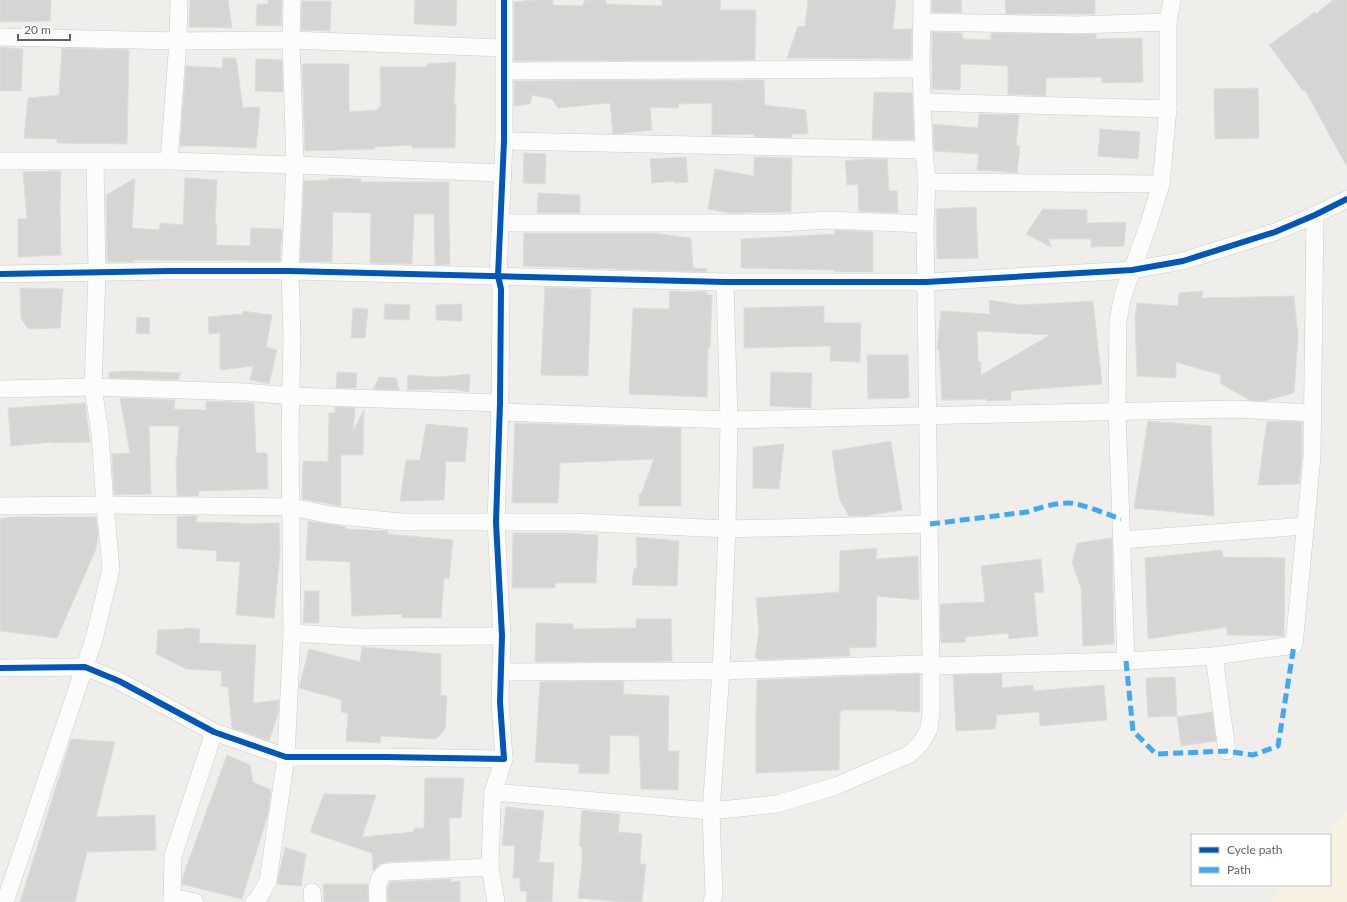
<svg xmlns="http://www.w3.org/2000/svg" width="1347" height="902" font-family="Lato,sans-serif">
<rect width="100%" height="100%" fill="#efeeea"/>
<!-- sand -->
<polygon fill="#f6f1e1" points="1347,812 1347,902 1269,902 1284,885 1330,885 1330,835 1327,835"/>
<!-- building -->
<g fill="#d6d5d3" stroke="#deddd9" fill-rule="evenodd">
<polygon points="0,0 51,0 50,21 0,22"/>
<polygon points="190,0 228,0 232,28 189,27"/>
<polygon points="268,0 282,0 281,26 256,25 257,4 268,4"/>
<polygon points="415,0 457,0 456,26 414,24"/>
<polygon points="533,0 553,0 553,5 582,6 585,0 606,0 606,4 662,6 662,0 721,0 720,10 756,10 755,60 514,61 514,2"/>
<polygon points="808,0 896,0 893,29 912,29 911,59 787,58 798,26 805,26"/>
<polygon points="932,0 961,0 962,13 932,12"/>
<polygon points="1005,0 1095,0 1095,14 1006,14"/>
<polygon points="1333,0 1347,0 1347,167 1305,90 1303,91 1269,45 1315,12 1316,14"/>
<polygon points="302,1 331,1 330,31 301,30"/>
<polygon points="932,32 962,33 963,39 991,40 991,33 1096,34 1096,39 1142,38 1143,82 1102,83 1102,77 1046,78 1046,96 1008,94 1008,66 961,64 960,90 932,89"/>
<polygon points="0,47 23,49 21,91 0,91"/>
<polygon points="62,48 129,50 127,144 57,143 57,139 24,138 28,98 59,95"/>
<polygon points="223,58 236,58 243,108 260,107 256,148 208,146 180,146 186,66 222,68"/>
<polygon points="256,59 282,60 283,92 255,91"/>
<polygon points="456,62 454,104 456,104 455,148 412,148 412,145 374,147 375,149 305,151 302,64 349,64 349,112 378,110 378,107 381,107 380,67 427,67 427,64"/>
<polygon points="764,80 765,105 806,110 808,134 792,134 792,138 754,137 754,134 712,135 712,103 679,104 678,108 650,107 652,130 613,134 610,103 558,108 552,99 532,95 530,104 514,106 514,81"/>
<polygon points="1258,88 1259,138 1215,139 1214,89"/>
<polygon points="874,92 912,93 914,140 872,139"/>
<polygon points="979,114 1019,115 1016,146 1020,146 1017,173 977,170 979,154 934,151 933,124 978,128"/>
<polygon points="1100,129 1140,132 1138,159 1098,156"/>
<polygon points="524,153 546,154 545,184 523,183"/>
<polygon points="686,157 688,182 675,183 674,181 652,183 650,159"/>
<polygon points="754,157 792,158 791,212 730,213 708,209 715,169 754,176"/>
<polygon points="864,159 887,159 889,191 897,191 898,213 859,211 858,184 847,185 845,161"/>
<polygon points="61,171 60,207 61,255 18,257 18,219 27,219 23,172"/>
<polygon points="135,178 132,228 159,230 160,223 183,225 185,178 217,180 215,224 217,224 216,245 250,246 251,228 282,229 280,261 134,260 134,262 107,262 106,195"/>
<polygon points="329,178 361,179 361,182 449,182 449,220 450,265 435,265 434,214 414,214 412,264 370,263 371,213 333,212 332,262 300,261 304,181 329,180"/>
<polygon points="538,193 580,195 580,213 537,213"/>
<polygon points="976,207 978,258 937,259 936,209"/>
<polygon points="1043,209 1087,210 1087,223 1126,222 1124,246 1091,247 1091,239 1049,239 1051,247 1026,234"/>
<polygon points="835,230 873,232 873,272 835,272 835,270 741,268 741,239 835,234"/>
<polygon points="524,233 653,233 691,238 693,268 707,269 707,272 523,266"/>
<polygon points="545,287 591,289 588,376 541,375"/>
<polygon points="20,288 63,289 60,328 28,329 21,318"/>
<polygon points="670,291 707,292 707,295 712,295 710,348 708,348 707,397 629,394 633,308 669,309"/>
<polygon points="1203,291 1202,298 1294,296 1298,337 1294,393 1264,401 1249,400 1220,383 1221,375 1176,362 1176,378 1137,376 1135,318 1137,303 1178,306 1179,293"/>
<path d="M989,300L1020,305L1093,301L1102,384L1011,391V400L987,401L986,399L942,400L939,350H937L941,311L990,314ZM977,331L1050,335L981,375V362H978Z"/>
<polygon points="385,304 410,305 409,320 384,319"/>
<polygon points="462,304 462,321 436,320 436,305"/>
<polygon points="824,306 824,323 861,323 860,362 830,361 831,346 744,348 744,308"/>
<polygon points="353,308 368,309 365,338 351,338"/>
<polygon points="243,311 272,315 266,347 277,350 269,384 250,380 253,366 220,370 220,333 209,334 208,317 243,314"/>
<polygon points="137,317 150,318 149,334 136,333"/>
<polygon points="867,355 908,355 909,398 868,399"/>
<polygon points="133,371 181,373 178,380 109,378 109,372"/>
<polygon points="337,372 357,373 356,388 336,388"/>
<polygon points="771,372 812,373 811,408 770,406"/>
<polygon points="470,374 469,392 453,389 407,390 408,375 438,377"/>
<polygon points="379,377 396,378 399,390 373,389"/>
<polygon points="120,398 175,400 174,409 206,410 206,401 254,403 256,453 267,453 268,489 199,491 198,496 177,496 176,458 177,458 179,426 149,426 151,494 114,495 112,454 130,453"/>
<polygon points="85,403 90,442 52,443 52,442 11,446 8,408"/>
<polygon points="335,407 355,408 353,432 364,409 363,455 341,455 341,506 302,499 303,461 328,462 329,413 335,413"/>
<polygon points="1148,421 1211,426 1214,516 1134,508"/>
<polygon points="1267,421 1302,422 1302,456 1299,484 1258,485"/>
<polygon points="515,423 681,428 681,506 639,506 639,494 641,494 654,459 560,463 558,503 512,503"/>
<polygon points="426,424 468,428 465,462 446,461 444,500 400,501 406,460 420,460"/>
<polygon points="891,441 902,510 865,516 849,516 839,498 832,451"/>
<polygon points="784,444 779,489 753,488 753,447"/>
<polygon points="177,516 197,516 196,522 239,523 239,524 279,523 280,551 274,618 236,615 240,562 216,561 217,551 177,548"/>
<polygon points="11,517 96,517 98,535 96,549 57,638 0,631 0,519"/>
<polygon points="308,521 346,527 346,529 388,531 388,534 453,540 449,579 444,578 441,618 402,618 402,614 352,616 350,562 306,560"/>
<polygon points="513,533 569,533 598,535 596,583 555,583 555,588 512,588"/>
<polygon points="636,537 679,541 677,586 632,585 634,568 637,569"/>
<polygon points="1112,538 1114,644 1083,646 1081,588 1072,563 1077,543"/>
<polygon points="877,548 876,559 918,556 919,600 877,596 876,647 849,648 850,656 758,660 758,658 755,658 759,633 756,598 839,592 840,551"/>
<polygon points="1222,550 1223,557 1285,558 1284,636 1227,635 1227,627 1148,639 1145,558"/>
<polygon points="1041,559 1044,592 1034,593 1038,636 1009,639 1008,633 965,637 966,642 941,643 940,604 985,602 981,566"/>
<polygon points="305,591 319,591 319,623 303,623"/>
<polygon points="636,619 671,619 672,661 535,662 536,623 573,624 573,629 636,628"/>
<polygon points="184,628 200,629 199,643 256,645 253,703 279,700 278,714 269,741 232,728 228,687 221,686 222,671 186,669 156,654 158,630 184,629"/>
<polygon points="362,647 441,654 441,695 447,696 445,729 436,739 381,736 380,743 346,741 348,713 341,712 342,700 299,688 309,649 360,662"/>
<polygon points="917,674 920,674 920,712 895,711 895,710 843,710 843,712 840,712 839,770 756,773 756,709 757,680"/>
<polygon points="1002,674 1002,688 1033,685 1034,691 1104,685 1107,720 1040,726 1039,712 997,715 995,729 956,731 953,675"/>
<polygon points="1175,677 1177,716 1148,717 1146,678"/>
<polygon points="624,681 623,694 669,696 668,751 679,751 678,790 641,789 639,736 610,735 609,774 579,773 579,764 535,762 540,682"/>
<polygon points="1212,712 1216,741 1181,746 1177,717"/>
<polygon points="71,739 115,742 96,817 155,815 156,850 87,852 75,902 20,902"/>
<polygon points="227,755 250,765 253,782 271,790 268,814 242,899 182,884 183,876"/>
<polygon points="425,778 464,778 461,818 449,818 450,859 386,862 380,864 373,871 372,853 310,832 324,794 376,795 362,837 413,832 415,828 424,828"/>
<polygon points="506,807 544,811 539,862 554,863 552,902 526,902 527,891 520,891 520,878 513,878 515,846 502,845"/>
<polygon points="582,810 620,814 618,832 642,834 640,864 646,864 642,902 620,902 578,898 582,864 582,847 579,846"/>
<polygon points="285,847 306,854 301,886 277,884"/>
<polygon points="451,879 451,882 460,881 460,902 388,902 387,890 390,882"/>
<polygon points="323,884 368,884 368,902 324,902"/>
</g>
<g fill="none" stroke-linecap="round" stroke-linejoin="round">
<!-- minor casing -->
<g stroke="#cbcccc" stroke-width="18">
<g id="minor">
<polyline points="922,22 1077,25 1168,22"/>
<polyline points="0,37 178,41 179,0"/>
<polyline points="504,71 921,69"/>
<polyline points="922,102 1168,109 1168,22 1172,0"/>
<path d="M504,141C644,145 784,148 924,150"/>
<polyline points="0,161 169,161 295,165 502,173"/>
<polyline points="169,161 178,41 291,40 503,48"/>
<polyline points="927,182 1161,184"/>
<polyline points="500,223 781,223 827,220 925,224"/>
<polyline points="0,274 170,271 290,271 725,282 926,282 1132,270 1183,261 1275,232 1315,215 1347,199"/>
<polyline points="0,389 93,387 245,392 291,396 500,403"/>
<polyline points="500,412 729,420 1234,409 1313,413"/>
<polyline points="0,506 105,505 291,507 331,515 401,522 573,522 727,529 930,524"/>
<polyline points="1122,540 1305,526"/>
<polyline points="292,633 358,637 502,636"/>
<polyline points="1214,656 1227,751"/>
<polyline points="1126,661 1117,411 1118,320 1123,295 1148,226 1161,184 1168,109"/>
<polyline points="0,668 85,667 119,681 214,732 286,757 385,757 504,759 500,702 502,636 496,522 500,403 501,289 498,276 504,141 504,0"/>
<polyline points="501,672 721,671 918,664 931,666 1126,661 1214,656 1294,645 1312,457 1315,215"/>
<polyline points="493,792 711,811 777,804 836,786 910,754 921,743 929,729 931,713 931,666 925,224 927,182 924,150 921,69 922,0"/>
<polyline points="312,892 313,902"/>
<polyline points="172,897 195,902"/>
<polyline points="5,902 94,639 111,569 105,505 100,433 93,387 97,273 95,161"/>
<polyline points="172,902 173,856 214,732"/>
<polyline points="254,902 258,899 268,881 286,757 292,633 290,434 292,337 290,271 295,165 291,40 292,0"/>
<path d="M378,902C377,891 376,878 386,872L490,867"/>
<polyline points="496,902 490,867 492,807 493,792 504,759"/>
<polyline points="712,902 714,894 711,811 721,671 727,529 729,420 725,282"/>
</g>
</g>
<!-- minor -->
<use href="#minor" stroke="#fdfcfc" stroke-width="17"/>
<!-- quiet -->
<g stroke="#3fa9f5" stroke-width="5" stroke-dasharray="10 5" stroke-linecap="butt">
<path d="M930,524L1027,512C1039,508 1054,503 1067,503C1079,502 1108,515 1121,519"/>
<polyline points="1126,661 1133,731 1156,754 1227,751 1253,755 1278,746 1294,645"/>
</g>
<!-- cycleway casing -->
<g stroke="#fff" stroke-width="8">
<g id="cycleway">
<polyline points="0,274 170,271 290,271 725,282 926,282 1132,270 1183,261 1275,232 1315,215 1347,199"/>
<polyline points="0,668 85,667 119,681 214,732 286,757 385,757 504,759 500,702 502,636 496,522 500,403 501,289 498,276 504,141 504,0"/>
</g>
</g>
<!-- cycleway -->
<use href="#cycleway" stroke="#0057b8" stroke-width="6"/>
</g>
<!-- legend -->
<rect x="1191" y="834" width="140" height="52" fill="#ffffff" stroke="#bfc1c3"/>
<rect x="1199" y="847" width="20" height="6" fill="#0057b8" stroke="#bfc1c3"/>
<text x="1227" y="854" font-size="12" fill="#5f6368">Cycle path</text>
<rect x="1199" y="867" width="20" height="6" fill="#3fa9f5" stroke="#bfc1c3"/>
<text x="1227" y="874" font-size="12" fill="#5f6368">Path</text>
<!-- scale -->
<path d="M18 34v6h52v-6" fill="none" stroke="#5f6368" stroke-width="2"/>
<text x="24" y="34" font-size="12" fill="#5f6368" stroke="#ffffff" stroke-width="3" paint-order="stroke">20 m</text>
</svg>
